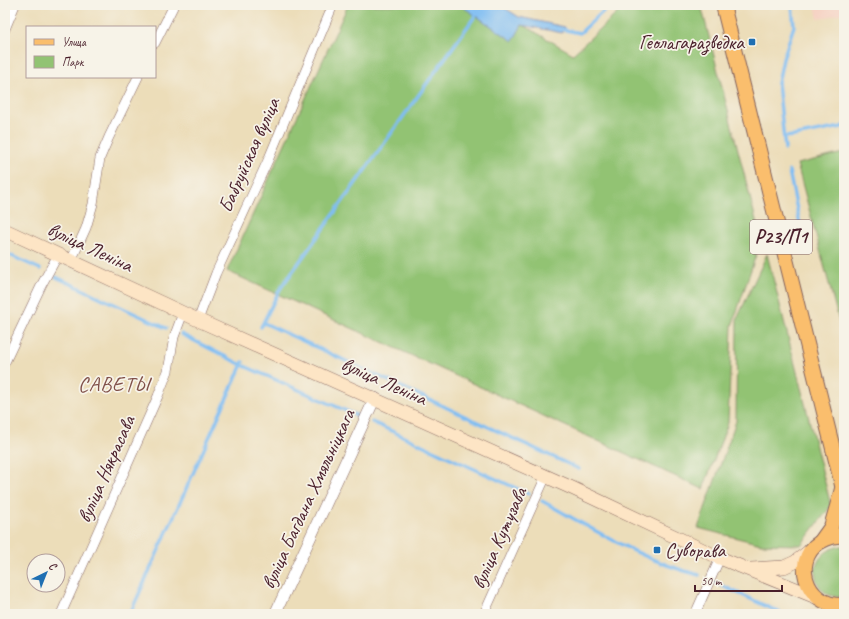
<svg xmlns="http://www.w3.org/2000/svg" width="849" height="619" font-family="Caveat,sans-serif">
<rect width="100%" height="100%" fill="#f7f3e8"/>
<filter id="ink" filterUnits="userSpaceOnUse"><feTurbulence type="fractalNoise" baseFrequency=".025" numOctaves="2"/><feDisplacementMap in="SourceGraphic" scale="8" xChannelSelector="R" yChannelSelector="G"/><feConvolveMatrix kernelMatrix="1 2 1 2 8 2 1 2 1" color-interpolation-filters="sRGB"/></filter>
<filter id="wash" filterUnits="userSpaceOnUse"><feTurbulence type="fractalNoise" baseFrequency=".012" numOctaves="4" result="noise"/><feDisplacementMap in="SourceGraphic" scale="16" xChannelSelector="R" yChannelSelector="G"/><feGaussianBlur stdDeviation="0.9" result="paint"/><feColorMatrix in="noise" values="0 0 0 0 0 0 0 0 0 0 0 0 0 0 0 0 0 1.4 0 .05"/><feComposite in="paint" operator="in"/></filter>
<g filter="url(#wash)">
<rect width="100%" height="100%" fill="#ecddb9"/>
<!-- built -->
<polygon fill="#f6d2c3" points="815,5 844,5 844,13 818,19"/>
<!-- green -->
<g fill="#92c373" stroke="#6e714f">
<polygon points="348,5 489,5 573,54 626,5 701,5 761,240 732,326 728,423 703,489 227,271"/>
<polygon points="843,153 844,158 844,340 797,164"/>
<polygon points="767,254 831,506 801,545 761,544 698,528 736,421 737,319"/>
<path d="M841,546H844V597C810,600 803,553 841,546Z"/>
</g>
<!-- water -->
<polygon fill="#80bef3" stroke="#656e8f" points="460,5 500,5 519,17 565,27 562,33 522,25 513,41"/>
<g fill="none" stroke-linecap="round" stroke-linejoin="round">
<!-- stream -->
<g stroke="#80bef3" stroke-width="3.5">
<polyline points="561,29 580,33 610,5"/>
<polyline points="784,137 794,136 836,128 842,127 844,125"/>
<polyline points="785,149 778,83 783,59 794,26 792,5"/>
<polyline points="789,171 801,229"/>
<polyline points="5,253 40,269"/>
<polyline points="56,277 166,328"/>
<polyline points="264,323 579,469"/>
<polyline points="261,327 280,289 478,12"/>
<polyline points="181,334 242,365 358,416"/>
<polyline points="372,422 529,494"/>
<path d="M542,501C593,529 643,561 699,575"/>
<polyline points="714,582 783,614"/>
<polyline points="130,614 243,362"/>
</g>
</g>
</g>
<g filter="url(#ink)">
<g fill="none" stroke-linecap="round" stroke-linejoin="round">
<!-- minor casing -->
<g stroke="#83625d" stroke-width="10">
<g id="minor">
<polyline points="5,29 15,5"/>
<polyline points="155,43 174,5"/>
<polyline points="71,261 86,228 93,204 100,158 109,137 138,77"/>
<polyline points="198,320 216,273 269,158 333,5"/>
<polyline points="5,362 42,284 58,255"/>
<polyline points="61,614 158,396 168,371 174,337 183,313"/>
<polyline points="484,614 546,476"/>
<polyline points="695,614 720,558"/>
</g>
</g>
<!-- tertiary casing -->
<g stroke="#83625d" stroke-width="12">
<polyline id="tertiary" points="275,614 375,398"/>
</g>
<!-- secondary casing -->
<g stroke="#83625d" stroke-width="14">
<g id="secondary">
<polyline points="5,230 198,320 572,488 720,558 818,598"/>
<polyline points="751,569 784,567 795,562 812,549"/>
</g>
</g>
<!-- primary casing -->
<g stroke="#83625d" stroke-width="16">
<g id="primary">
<polyline points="723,5 844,493"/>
<path d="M844,536C838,535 832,536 826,539C789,554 804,608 844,605"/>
<polyline points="821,541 831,527 842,489"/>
</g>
</g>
<!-- minor -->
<use href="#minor" stroke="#fff" stroke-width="9"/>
<!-- tertiary -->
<use href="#tertiary" stroke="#fff" stroke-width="11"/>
<!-- secondary -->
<use href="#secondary" stroke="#fde5c5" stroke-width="13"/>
<!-- primary -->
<use href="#primary" stroke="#fabe6d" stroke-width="14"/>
</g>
</g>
<!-- markers -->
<g fill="#1f6fb2" stroke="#f7f3e8" stroke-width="1.5">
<rect x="748" y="38" width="8" height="8" rx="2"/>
<rect x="653" y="546" width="8" height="8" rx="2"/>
</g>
<g text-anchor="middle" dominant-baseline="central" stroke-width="3.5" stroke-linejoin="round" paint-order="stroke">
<!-- shield labels -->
<rect fill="#f7f3e8" stroke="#7e5f64" stroke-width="1" x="750" y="220" width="62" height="34" rx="3"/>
<g font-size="19" font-weight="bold" fill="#4a1f2b">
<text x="781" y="237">Р23/П1</text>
</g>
<!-- poi labels -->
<g font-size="20" fill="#4a1f2b" stroke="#f7f3e8" text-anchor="end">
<text x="744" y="42">Геолагаразведка</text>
<text x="665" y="550" text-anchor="start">Суворава</text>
</g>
<!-- street labels -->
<g font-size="20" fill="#4a1f2b" stroke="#f7f3e8">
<text transform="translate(249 155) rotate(-66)">Бабруйская вуліца</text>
<text transform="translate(90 247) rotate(25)">вуліца Леніна</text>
<text transform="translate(384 381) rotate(24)">вуліца Леніна</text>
<text transform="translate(106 469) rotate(-66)">вуліца Някрасава</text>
<text transform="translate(308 499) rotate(-65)">вуліца Багдана Хмяльніцкага</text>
<text transform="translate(499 538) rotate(-66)">вуліца Кутузава</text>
</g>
<!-- neighbourhood labels -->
<g font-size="21" letter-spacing="1" fill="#805049" stroke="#f7f3e8">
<text x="114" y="384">САВЕТЫ</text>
</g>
</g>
<!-- margin -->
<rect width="849" height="619" fill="none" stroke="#f7f3e8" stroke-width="20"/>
<!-- legend -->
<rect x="26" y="26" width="130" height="52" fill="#f7f3e8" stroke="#b29e9c"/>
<rect x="34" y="39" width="20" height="6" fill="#fabe6d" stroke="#b29e9c"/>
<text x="62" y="46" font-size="12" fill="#4a1f2b">Улица</text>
<rect x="34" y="56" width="20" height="12" fill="#92c373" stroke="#b29e9c"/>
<text x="62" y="66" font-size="12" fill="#4a1f2b">Парк</text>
<!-- north arrow -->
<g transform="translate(46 573) rotate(43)"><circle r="19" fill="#f7f3e8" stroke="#b29e9c"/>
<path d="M0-3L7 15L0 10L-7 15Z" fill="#1f6fb2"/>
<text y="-6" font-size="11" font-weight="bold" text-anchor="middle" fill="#4a1f2b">С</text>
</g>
<!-- scale -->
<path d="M695 585v6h87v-6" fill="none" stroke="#4a1f2b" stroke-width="2"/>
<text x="701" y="585" font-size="12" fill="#4a1f2b" stroke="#f7f3e8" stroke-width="3" paint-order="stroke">50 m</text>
</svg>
